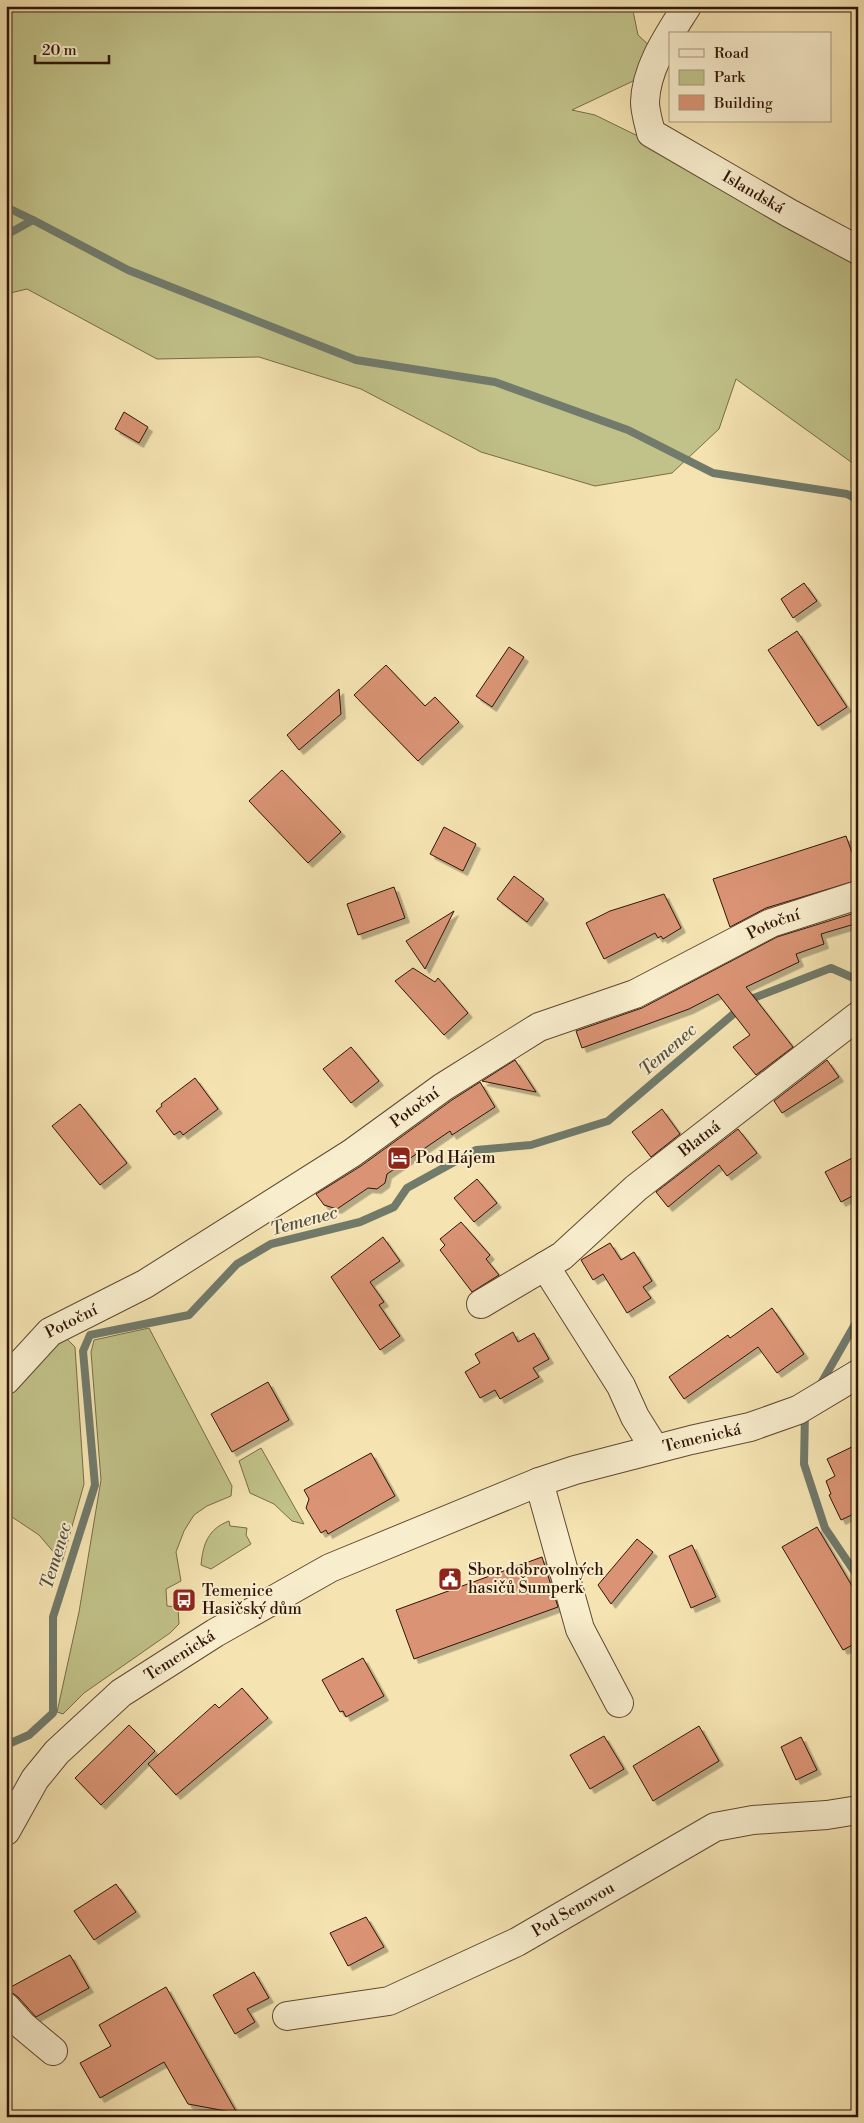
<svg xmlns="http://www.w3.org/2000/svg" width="864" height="2123" font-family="'Libre Bodoni',serif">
<defs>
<filter id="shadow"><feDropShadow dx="4.5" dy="4.5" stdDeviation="0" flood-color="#0004"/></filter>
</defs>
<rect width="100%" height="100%" fill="#f5e4b2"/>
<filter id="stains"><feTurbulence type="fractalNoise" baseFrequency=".004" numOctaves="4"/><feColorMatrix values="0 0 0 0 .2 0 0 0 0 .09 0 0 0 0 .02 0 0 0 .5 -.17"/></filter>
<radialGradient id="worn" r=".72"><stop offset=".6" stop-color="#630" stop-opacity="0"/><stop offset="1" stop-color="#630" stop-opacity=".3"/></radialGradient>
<!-- green -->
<g fill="#c1c289" stroke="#786c48">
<polygon points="6,6 632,6 638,35 669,64 572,110 595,115 646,140 858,262 858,467 736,379 719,429 672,473 595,486 481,452 361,389 259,357 157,359 27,289 6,294"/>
<polygon points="149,1328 232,1486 231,1496 207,1506 194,1515 184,1531 176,1552 181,1581 166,1589 167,1606 178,1607 179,1624 170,1633 84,1693 63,1714 57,1712 79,1612 101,1480 91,1352 94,1340"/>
<polygon points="61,1333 75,1347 84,1484 62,1562 39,1535 6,1513 6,1388"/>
<polygon points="261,1448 304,1524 292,1521 274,1504 250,1493 239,1461"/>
<path d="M229,1521L230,1526L247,1528L246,1535L251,1544L211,1569L201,1565C203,1544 208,1529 229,1521Z"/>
</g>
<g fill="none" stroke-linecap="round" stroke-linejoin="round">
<!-- stream -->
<g stroke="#717a6b" stroke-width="8">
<polyline points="6,207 33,220"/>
<polyline points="6,235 33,220 128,270 356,360 495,382 628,430 713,473 847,494 858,500"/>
<polyline points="819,1387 858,1319"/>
<polyline points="805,1412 804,1464 825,1528 858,1577"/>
<polyline points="6,1745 29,1735 53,1713 53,1617 95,1485 83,1351 90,1335 189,1315 237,1264 271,1244 360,1222 394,1207 407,1188 476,1150 531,1145 608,1121 751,999 831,968 858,980"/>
</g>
</g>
<!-- building -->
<g fill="#da9474" stroke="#301507" filter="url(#shadow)">
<polygon points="124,412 148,427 139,443 115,429"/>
<polygon points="804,583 817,601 793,618 781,599"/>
<polygon points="797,631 847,707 818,726 768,650"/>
<polygon points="509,647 524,657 492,707 476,696"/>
<polygon points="386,665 425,706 435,697 459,722 418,761 354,695"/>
<polygon points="339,689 341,714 299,750 287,735"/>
<polygon points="282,770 341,832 308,863 249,801"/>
<polygon points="444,827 476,844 463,871 430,854"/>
<polygon points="846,836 858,869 858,880 766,908 730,927 713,879"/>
<polygon points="514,876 544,899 527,922 497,899"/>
<polygon points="394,887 405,918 358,935 347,904"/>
<polygon points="664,894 681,928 663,939 661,936 658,938 655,933 604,959 586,923 610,911"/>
<polygon points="454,911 425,969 406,941"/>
<polygon points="858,912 858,923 821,934 824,944 796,954 799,962 746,987 793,1047 756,1075 733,1047 750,1035 718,994 689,1009 582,1048 576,1031 642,1008 777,937"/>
<polygon points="413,968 435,982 438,978 468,1013 444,1035 395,981"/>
<polygon points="351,1047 379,1081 351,1103 323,1069"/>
<polygon points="515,1060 536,1092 482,1081"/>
<polygon points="827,1060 839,1077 782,1113 774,1101"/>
<polygon points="195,1078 218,1109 183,1135 180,1131 174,1135 156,1111 162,1106 161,1104"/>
<polygon points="480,1082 495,1107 452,1135 450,1131 387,1174 385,1183 377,1189 368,1188 337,1209 324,1205 316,1194 361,1166 452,1100"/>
<polygon points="80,1104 127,1163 100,1185 52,1126"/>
<polygon points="662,1109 680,1134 651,1157 632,1132"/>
<polygon points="738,1129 757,1153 727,1176 719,1165 668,1207 656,1192"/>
<polygon points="858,1155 858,1193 841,1202 825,1172"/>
<polygon points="477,1179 497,1203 474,1222 454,1198"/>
<polygon points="461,1222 490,1255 486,1259 499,1275 472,1292 440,1250 445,1245 440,1239"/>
<polygon points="383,1237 400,1261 370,1282 384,1302 379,1305 400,1336 380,1350 331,1277"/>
<polygon points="610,1243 621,1260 634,1252 652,1281 643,1287 651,1298 627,1313 603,1274 593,1280 581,1260"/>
<polygon points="772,1308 804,1354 777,1373 758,1347 684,1399 669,1377 728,1335 730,1338"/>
<polygon points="513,1332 518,1342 534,1333 549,1359 533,1368 539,1377 500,1399 495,1390 480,1398 465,1372 480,1363 475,1354"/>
<polygon points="268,1382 289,1420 232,1452 211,1414"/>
<polygon points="858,1444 858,1512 841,1520 829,1495 831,1494 826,1481 835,1476 827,1459"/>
<polygon points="371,1453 395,1496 328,1534 326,1530 321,1533 306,1508 309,1499 304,1490"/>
<polygon points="817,1527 858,1596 858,1642 843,1650 782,1547"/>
<polygon points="637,1539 653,1552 611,1604 598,1585"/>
<polygon points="692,1545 716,1597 691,1608 669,1556"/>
<polygon points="542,1557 558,1607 414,1659 396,1610"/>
<polygon points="363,1658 384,1696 346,1717 343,1711 340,1712 322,1680"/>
<polygon points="242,1688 268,1718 176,1795 148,1764 215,1704 219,1708"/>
<polygon points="129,1725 155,1751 101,1805 75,1778"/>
<polygon points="699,1726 719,1761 653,1801 633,1766"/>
<polygon points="604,1736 624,1769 590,1789 570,1755"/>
<polygon points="801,1737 817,1770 796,1780 781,1747"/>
<polygon points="116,1884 136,1912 94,1940 74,1911"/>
<polygon points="366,1917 384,1947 348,1966 330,1933"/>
<polygon points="70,1955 89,1988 36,2017 18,1997 7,1989"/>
<polygon points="254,1972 269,1998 247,2009 255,2022 235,2034 213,1995"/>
<polygon points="166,1987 198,2044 237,2113 188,2104 164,2062 100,2098 80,2063 111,2046 99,2025"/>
</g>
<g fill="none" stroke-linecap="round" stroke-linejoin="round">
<!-- minor casing -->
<g stroke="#614932" stroke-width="30">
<g id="minor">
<path id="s1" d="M687,6C669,35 646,67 645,102C645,112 649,124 651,133L789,213L858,250"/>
<polyline points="545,1266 621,1386 635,1417 655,1449"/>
<path id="s2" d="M481,1304L562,1256L636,1188L858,1016"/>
<path id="s3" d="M6,1380L50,1332L145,1284L352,1153L443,1087L539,1027L635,994L771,923L858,895"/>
<polyline points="539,1482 580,1629 619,1703"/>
<path id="s4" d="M6,1831L35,1779L57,1752L121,1693L215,1633L330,1568L539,1482L575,1470L691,1440L750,1427L798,1410L858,1374"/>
<polyline points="6,2007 23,2026 53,2051"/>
<path id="s5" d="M287,2016L389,2001L517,1942L715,1827L753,1820L827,1815L858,1810"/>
</g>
</g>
<!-- minor -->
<use href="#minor" stroke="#f8edcd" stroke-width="28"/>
</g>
<!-- icons -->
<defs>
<g id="hotel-square" transform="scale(1.25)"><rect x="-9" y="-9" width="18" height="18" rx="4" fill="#8f2418" stroke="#f8edcd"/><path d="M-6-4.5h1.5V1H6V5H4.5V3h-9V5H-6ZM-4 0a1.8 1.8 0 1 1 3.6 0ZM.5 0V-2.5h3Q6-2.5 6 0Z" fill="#fff"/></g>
<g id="civic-square" transform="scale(1.25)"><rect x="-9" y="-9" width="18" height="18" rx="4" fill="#8f2418" stroke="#f8edcd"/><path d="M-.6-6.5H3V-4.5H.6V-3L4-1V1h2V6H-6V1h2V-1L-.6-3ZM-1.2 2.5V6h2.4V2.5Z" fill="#fff"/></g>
<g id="bus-square" transform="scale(1.25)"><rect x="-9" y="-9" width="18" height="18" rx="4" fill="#8f2418" stroke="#f8edcd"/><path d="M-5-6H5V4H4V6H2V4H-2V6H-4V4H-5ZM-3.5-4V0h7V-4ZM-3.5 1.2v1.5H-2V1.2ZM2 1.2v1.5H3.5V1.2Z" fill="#fff"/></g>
</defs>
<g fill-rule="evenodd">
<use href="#hotel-square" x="399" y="1158"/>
<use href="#civic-square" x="450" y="1579"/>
<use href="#bus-square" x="184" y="1600"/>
</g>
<g text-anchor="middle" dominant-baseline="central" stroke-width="4" stroke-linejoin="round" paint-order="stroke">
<!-- street labels -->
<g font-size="16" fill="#301507" stroke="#f8edcd">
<text stroke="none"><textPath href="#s1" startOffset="256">Islandská</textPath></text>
<text stroke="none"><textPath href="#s3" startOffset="899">Potoční</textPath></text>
<text stroke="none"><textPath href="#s3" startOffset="494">Potoční</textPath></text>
<text stroke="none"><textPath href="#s2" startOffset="275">Blatná</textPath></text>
<text stroke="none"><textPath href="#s3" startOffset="89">Potoční</textPath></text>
<text stroke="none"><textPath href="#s4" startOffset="820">Temenická</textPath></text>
<text stroke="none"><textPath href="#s4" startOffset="251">Temenická</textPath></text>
<text stroke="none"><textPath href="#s5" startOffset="309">Pod Senovou</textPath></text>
</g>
<!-- poi labels -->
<g font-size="16" fill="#301507" stroke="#f8edcd" text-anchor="start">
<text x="416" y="1158">Pod Hájem</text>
<text x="468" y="1570">Sbor dobrovolných<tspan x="468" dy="18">hasičů Šumperk</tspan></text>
<text x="202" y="1591">Temenice<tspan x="202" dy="18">Hasičský dům</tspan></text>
</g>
<!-- water labels -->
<g font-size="18" font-style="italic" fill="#565041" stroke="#f8edcd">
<text transform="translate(668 1050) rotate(-41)">Temenec</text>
<text transform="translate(304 1221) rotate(-15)">Temenec</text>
<text transform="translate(56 1556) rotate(-73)">Temenec</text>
</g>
</g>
<!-- margin -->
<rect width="864" height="2123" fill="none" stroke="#f5e4b2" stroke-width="25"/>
<rect x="8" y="8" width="849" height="2108" fill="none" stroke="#301507" stroke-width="2.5"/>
<rect x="12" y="12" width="839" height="2098" fill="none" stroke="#301507"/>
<!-- legend -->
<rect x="669" y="32" width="162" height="90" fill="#f8edcd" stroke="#a8977e"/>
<rect x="679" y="49" width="25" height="8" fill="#f8edcd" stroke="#a8977e"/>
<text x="714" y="58" font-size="15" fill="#301507">Road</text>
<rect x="679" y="70" width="25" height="15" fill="#c1c289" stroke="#a8977e"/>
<text x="714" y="82" font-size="15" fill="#301507">Park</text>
<rect x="679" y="95" width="25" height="15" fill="#da9474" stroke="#a8977e"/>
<text x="714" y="108" font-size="15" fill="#301507">Building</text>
<!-- scale -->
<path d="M35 55v8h74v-8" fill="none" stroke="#301507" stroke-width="2.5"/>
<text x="42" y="55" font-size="15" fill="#301507" stroke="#f8edcd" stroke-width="4" paint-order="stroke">20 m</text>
<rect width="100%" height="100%" filter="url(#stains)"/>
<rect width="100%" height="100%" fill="url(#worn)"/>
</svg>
